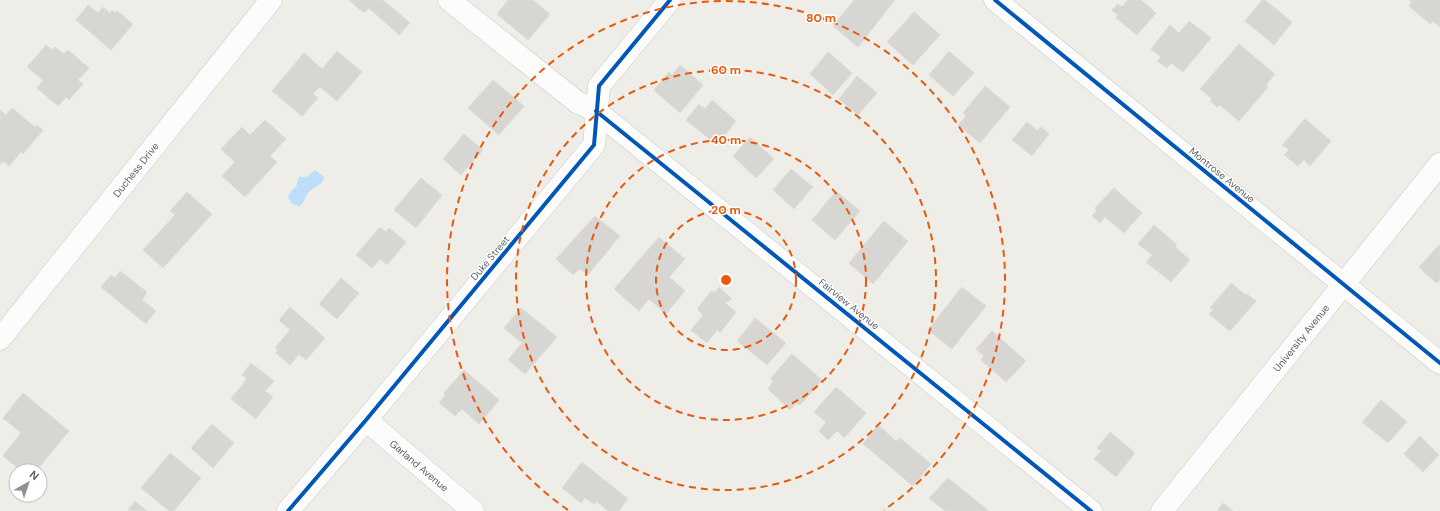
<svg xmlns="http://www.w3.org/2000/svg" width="1440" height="511" font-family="'DM Sans',sans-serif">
<rect width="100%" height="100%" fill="#eeede8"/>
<!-- water -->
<path fill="#bcdef8" d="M315,170L324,177C322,187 313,186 308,193C304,198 305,203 299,206L292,204L288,197L292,190L296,187L299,177H306Z"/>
<!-- building -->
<g fill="#d8d6d3" stroke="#dedcd7">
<polygon points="349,0 383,0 410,23 399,35 369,8 364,13"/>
<polygon points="508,0 533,0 550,14 528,40 497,14"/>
<polygon points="854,0 895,0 858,47 833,26"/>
<polygon points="1128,0 1141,0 1156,13 1137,35 1116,18 1118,15 1112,10 1118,4 1122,7"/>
<polygon points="1262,0 1265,0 1292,22 1274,45 1245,21"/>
<polygon points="1409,0 1440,0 1440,27 1433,21 1430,24 1409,6 1412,2"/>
<polygon points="88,5 98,13 103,7 110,13 112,10 115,13 117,11 133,24 111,50 76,20"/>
<polygon points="914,12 940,35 913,65 887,42"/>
<polygon points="1189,21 1211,38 1183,72 1171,63 1167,68 1157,61 1161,57 1151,49 1170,25 1179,33"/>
<polygon points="1239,44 1275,74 1266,85 1268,87 1239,121 1220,105 1217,107 1210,101 1212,99 1200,89"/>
<polygon points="46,45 53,50 55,47 64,54 68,50 89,68 78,80 83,84 69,100 66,97 58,106 37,88 43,80 27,67"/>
<polygon points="337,51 362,72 337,101 320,87 313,94 318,98 302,116 272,91 304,53 322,69"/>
<polygon points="949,51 974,73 953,96 929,75"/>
<polygon points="828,52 852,73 833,95 810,74"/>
<polygon points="680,65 703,85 680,113 654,90 669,72 672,75"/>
<polygon points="857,76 877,93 858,115 839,99"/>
<polygon points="493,80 524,106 499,135 468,108"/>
<polygon points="985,86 1010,107 980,143 958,125 966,116 963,113"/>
<polygon points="712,100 736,121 717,145 686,120 699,104 705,109"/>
<polygon points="12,108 35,127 37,125 43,130 23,154 21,152 9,166 3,161 0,165 0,110 6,115"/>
<polygon points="1305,119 1331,141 1310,166 1304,160 1298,166 1284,155 1289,150 1282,145"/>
<polygon points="265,120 286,139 270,156 277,162 245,197 222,176 235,162 221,149 242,127 250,135"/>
<polygon points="1027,122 1038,131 1041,127 1049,134 1032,156 1012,140"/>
<polygon points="464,134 483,150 461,175 443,159"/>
<polygon points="750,137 774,159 756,178 733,156"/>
<polygon points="791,169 813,187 794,209 773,190"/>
<polygon points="421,178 442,195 416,228 394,210"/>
<polygon points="1114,188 1142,213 1124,233 1105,217 1100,223 1092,216 1097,210 1095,208"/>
<polygon points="836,191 860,211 835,240 812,220"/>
<polygon points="187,192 212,214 163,268 143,250 175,215 170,211"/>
<polygon points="595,216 620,236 588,275 580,269 573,275 556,259"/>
<polygon points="884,221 908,241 873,284 849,263"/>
<polygon points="1154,225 1177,245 1175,247 1190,260 1171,282 1146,262 1152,255 1138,244"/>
<polygon points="380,227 386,232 389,228 406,242 387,265 380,259 372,268 356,255"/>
<polygon points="659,237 685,259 669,277 685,291 666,314 649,299 639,311 614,289"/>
<polygon points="1440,244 1440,280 1436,283 1419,267"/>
<polygon points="120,271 147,292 142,300 156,311 146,324 101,287 111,275 115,278"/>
<polygon points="341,278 359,293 337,319 319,304"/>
<polygon points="1231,283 1246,295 1247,294 1256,301 1230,331 1209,314 1213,310 1210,308"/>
<polygon points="719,287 732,299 725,303 736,312 720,333 717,330 707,343 691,330 703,315 697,309 711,291 715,292"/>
<polygon points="962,287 986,306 952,349 928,330"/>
<polygon points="290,307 325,338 306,360 299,354 290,365 276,353 278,350 275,348 290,330 279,320"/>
<polygon points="521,308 557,337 525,374 508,360 522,343 504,328"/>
<polygon points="755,318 786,343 767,365 737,341"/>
<polygon points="992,331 1026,361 1006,382 981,360 984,356 976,349"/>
<polygon points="792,354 822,380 800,405 796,403 790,410 768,389 773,381 770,379"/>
<polygon points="251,363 274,381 265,391 273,397 256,419 231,399 247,379 242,375"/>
<polygon points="464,370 499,400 479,424 462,409 455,416 439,403 446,394 444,393"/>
<polygon points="836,387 866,413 844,438 837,431 828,440 819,431 826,422 814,412"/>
<polygon points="23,393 69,431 36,471 22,471 3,456 21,433 3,418"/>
<polygon points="1381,400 1407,422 1388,443 1362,422"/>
<polygon points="212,424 234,443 213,468 191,448"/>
<polygon points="878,425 896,441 900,438 931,464 913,486 863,444"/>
<polygon points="1110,432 1135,453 1116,477 1094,459 1101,451 1097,448"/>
<polygon points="1420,436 1439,455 1423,472 1404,454"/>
<polygon points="170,453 201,478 174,511 169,511 141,488"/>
<polygon points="582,462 628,499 619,511 608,511 596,501 594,504 585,498 581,503 562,488"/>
<polygon points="948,478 989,511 945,511 929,498"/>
<polygon points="135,501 147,511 128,510"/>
<polygon points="1223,503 1233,511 1217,511"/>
</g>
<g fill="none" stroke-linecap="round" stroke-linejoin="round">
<!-- minor casing -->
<g stroke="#cacac9" stroke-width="23">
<g id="minor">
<polyline points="449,0 577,102 596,111 1091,511"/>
<polyline points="995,0 1440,363"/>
<path id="s1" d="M0,339L271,0"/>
<path id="s2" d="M366,420L473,511"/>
<polyline points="288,511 366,420 594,145 599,86 670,0"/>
<path id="s3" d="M1162,511L1440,164"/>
</g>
</g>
<!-- minor -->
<use href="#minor" stroke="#fcfcfc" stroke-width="22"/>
<!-- cycleway casing -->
<g stroke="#fff" stroke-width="6">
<g id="cycleway">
<polyline points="995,0 1440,363"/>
<polyline points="596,111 1091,511"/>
<polyline points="288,511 366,420 594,145 599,86 670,0"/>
</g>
</g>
<!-- cycleway -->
<use href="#cycleway" stroke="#0057b8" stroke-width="4"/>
</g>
<!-- distance rings -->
<g fill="none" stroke="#e8590c" stroke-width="2" stroke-dasharray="7 5">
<circle cx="726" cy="280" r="70"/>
<circle cx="726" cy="280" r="140"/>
<circle cx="726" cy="280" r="210"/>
<path d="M568 510A279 279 0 1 1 884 510"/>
</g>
<g text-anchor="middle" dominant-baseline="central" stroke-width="3" stroke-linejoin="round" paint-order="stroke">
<!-- street labels -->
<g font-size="10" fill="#5d6167" stroke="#fff">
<text stroke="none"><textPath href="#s1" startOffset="217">Duchess Drive</textPath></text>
<text transform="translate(1222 175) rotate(39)">Montrose Avenue</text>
<text transform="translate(490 258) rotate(-50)">Duke Street</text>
<text transform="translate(849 304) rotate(39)">Fairview Avenue</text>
<text stroke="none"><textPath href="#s3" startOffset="222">University Avenue</textPath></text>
<text stroke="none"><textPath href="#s2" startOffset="70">Garland Avenue</textPath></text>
</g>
</g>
<circle cx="726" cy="280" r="6" fill="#e8590c" stroke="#fff" stroke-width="2"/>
<g font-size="12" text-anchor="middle" font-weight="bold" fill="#e8590c" stroke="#fff" stroke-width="3" stroke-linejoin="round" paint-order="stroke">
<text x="821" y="22">80 m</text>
<text x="726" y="74">60 m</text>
<text x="726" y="144">40 m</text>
<text x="726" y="214">20 m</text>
</g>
<!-- north arrow -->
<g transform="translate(28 483) rotate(39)"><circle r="19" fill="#ffffff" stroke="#bec0c2"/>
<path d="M0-3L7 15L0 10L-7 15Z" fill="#909294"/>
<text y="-6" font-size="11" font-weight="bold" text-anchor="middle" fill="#5d6167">N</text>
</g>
</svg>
